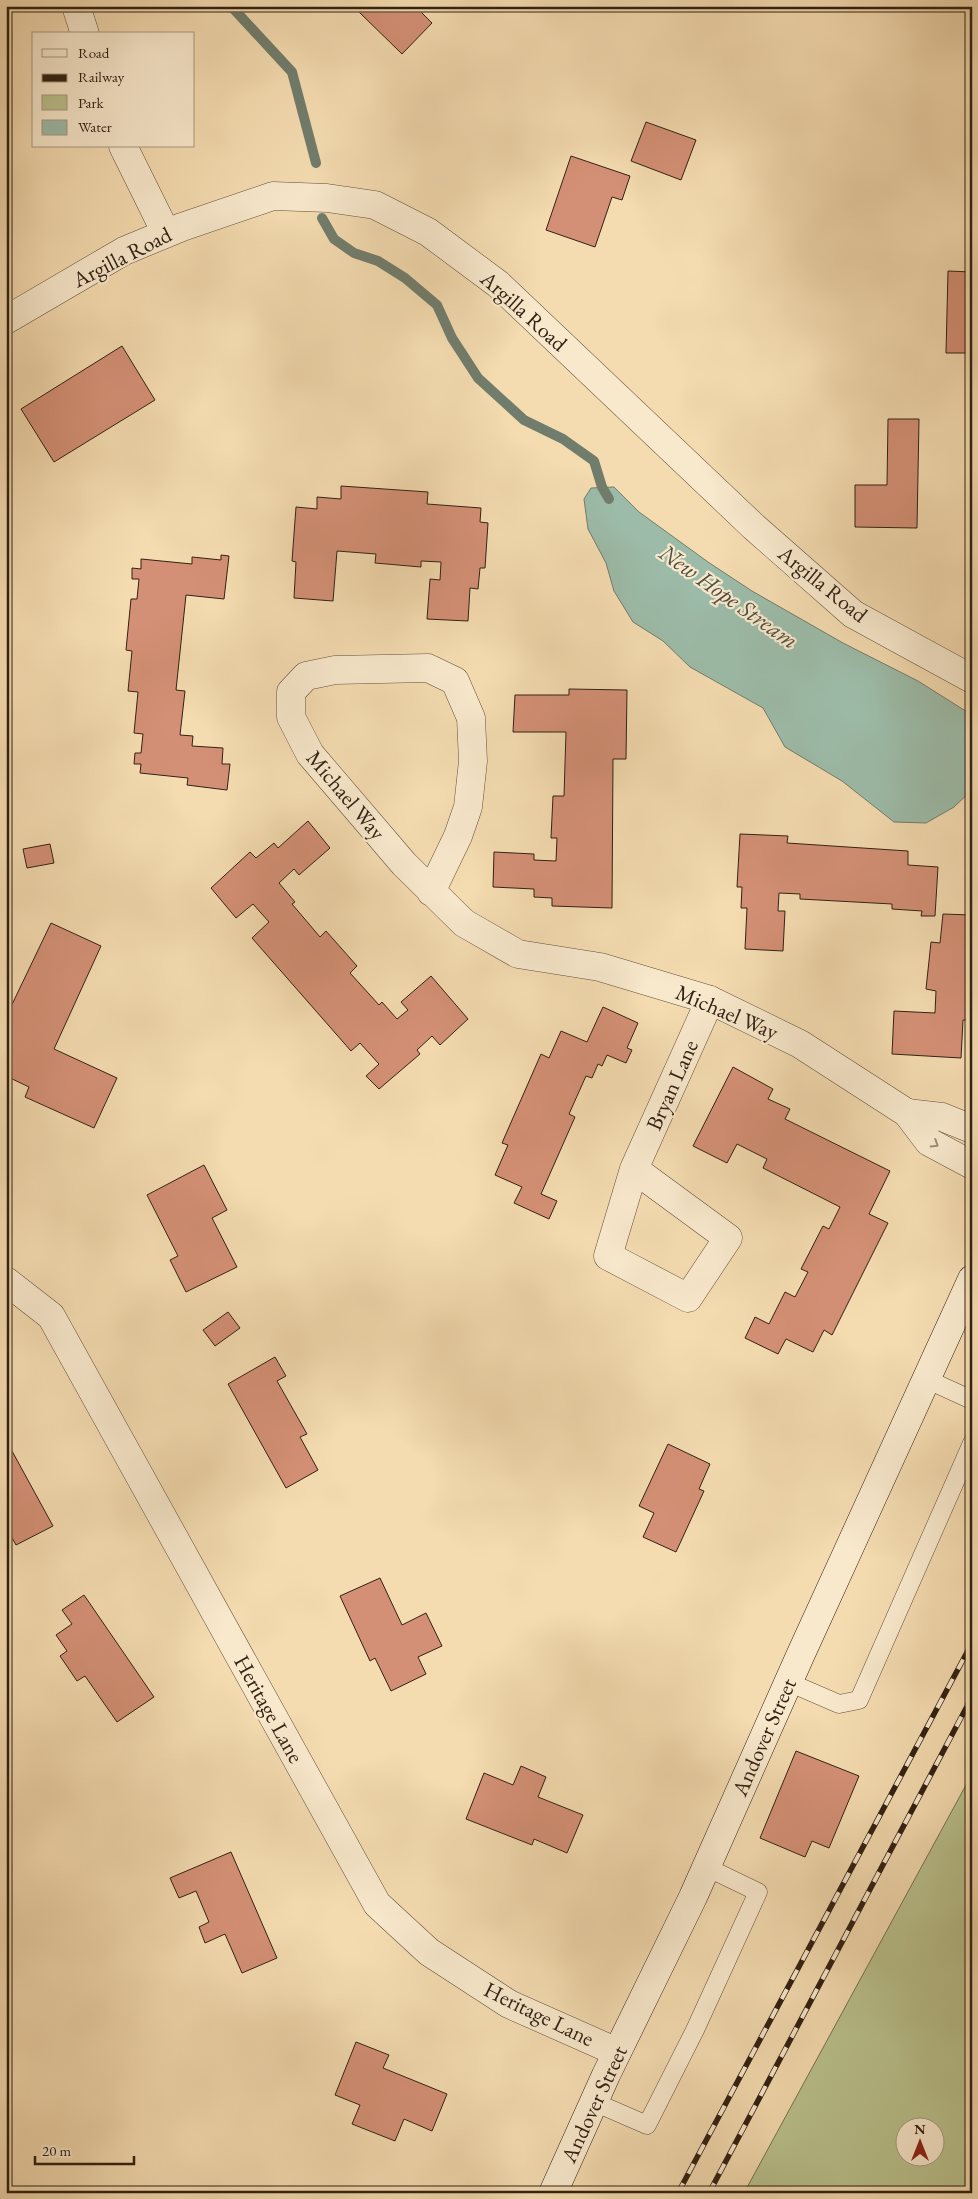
<svg xmlns="http://www.w3.org/2000/svg" width="978" height="2199" font-family="'EB Garamond',serif">
<rect width="100%" height="100%" fill="#f4dbb0"/>
<filter id="stains"><feTurbulence type="fractalNoise" baseFrequency=".004" numOctaves="4"/><feColorMatrix values="0 0 0 0 .2 0 0 0 0 .09 0 0 0 0 .02 0 0 0 .5 -.17"/></filter>
<radialGradient id="worn" r=".72"><stop offset=".6" stop-color="#630" stop-opacity="0"/><stop offset="1" stop-color="#630" stop-opacity=".3"/></radialGradient>
<!-- green -->
<path fill="#b9c18d" stroke="#757150" fill-rule="evenodd" d="M972,1774V2193H744ZM906,2126H936V2156H906Z"/>
<!-- water -->
<polygon fill="#9cbba8" stroke="#717d6c" points="614,487 639,512 708,562 752,591 843,643 918,681 972,715 972,790 954,807 926,823 894,822 842,781 785,747 763,708 690,667 663,641 633,622 614,591 606,563 588,529 584,499 591,488"/>
<g fill="none" stroke-linecap="round" stroke-linejoin="round">
<!-- stream -->
<g stroke="#717d6c" stroke-width="10">
<polyline points="231,6 292,72 316,163"/>
<polyline points="322,218 334,239 354,253 378,261 405,278 437,305 452,338 478,378 524,420 563,439 594,461 602,487 609,499"/>
</g>
</g>
<!-- building -->
<g fill="#d49076" stroke="#312113">
<polygon points="348,6 415,6 432,23 402,54 358,11"/>
<polygon points="646,122 696,140 681,180 631,161"/>
<polygon points="571,156 630,176 622,200 612,197 595,247 546,230"/>
<polygon points="948,271 972,272 972,353 946,353"/>
<polygon points="122,346 155,400 54,462 21,409"/>
<polygon points="888,419 919,419 917,528 855,527 855,485 887,485"/>
<polygon points="341,486 428,492 427,504 481,508 480,522 488,523 485,568 480,568 478,589 470,588 468,621 427,619 430,579 440,580 441,562 421,561 421,567 375,563 376,554 337,551 333,601 294,598 296,562 292,561 296,507 317,509 317,497 341,499"/>
<polygon points="221,555 229,556 224,599 186,595 176,690 185,691 180,735 193,736 192,746 223,748 222,764 230,764 227,790 187,785 188,778 140,773 141,764 134,764 135,753 141,753 143,734 134,733 138,692 128,691 132,651 126,650 131,599 137,599 139,579 132,579 132,568 141,569 141,559 192,564 192,557 221,560"/>
<polygon points="569,689 627,690 626,759 613,759 612,908 552,906 552,898 534,897 534,889 493,887 494,852 534,854 534,860 556,861 557,838 551,838 553,796 564,796 566,732 513,732 515,695 569,695"/>
<polygon points="308,821 330,848 299,875 294,869 279,883 295,902 292,904 320,937 326,931 357,966 350,973 379,1005 382,1002 397,1019 408,1010 401,1002 431,976 468,1019 440,1045 432,1036 417,1050 420,1054 379,1089 366,1076 379,1064 360,1043 351,1051 252,938 269,922 253,904 236,918 211,888 250,852 256,858 274,843 278,848"/>
<polygon points="740,834 788,836 787,843 908,851 908,865 938,867 935,916 921,916 922,911 892,909 892,904 800,899 800,894 779,893 778,911 785,911 783,951 745,949 747,908 741,908 742,887 737,887"/>
<polygon points="50,844 54,863 27,868 23,849"/>
<polygon points="943,914 972,915 972,1020 963,1020 961,1058 892,1054 894,1011 935,1013 936,991 926,989 931,942 940,943"/>
<polygon points="51,923 101,946 54,1049 117,1078 94,1128 25,1097 29,1087 6,1076 6,1017"/>
<polygon points="603,1007 638,1023 627,1048 632,1050 626,1063 607,1055 602,1066 598,1064 592,1078 586,1076 569,1114 575,1117 541,1194 557,1201 549,1219 514,1203 522,1187 495,1175 508,1145 502,1143 541,1054 549,1058 561,1031 587,1042"/>
<polygon points="733,1067 773,1089 768,1099 790,1109 785,1119 890,1171 869,1214 888,1223 832,1335 824,1330 813,1352 786,1339 778,1354 745,1338 755,1317 769,1324 785,1292 795,1297 808,1272 801,1269 823,1226 829,1229 840,1207 763,1168 767,1159 737,1144 727,1163 693,1146"/>
<polygon points="204,1165 227,1210 212,1218 237,1267 186,1292 170,1260 178,1256 147,1195"/>
<polygon points="228,1312 240,1328 215,1346 203,1330"/>
<polygon points="275,1357 286,1376 277,1381 307,1434 300,1437 318,1470 286,1488 228,1384"/>
<polygon points="6,1440 53,1526 16,1545 6,1527"/>
<polygon points="668,1444 710,1464 699,1489 704,1491 676,1552 643,1537 654,1513 639,1506"/>
<polygon points="380,1578 402,1625 426,1613 442,1646 418,1657 426,1674 391,1691 375,1658 370,1661 340,1596"/>
<polygon points="84,1595 154,1697 117,1722 85,1676 77,1681 60,1656 67,1651 56,1635 72,1624 62,1610"/>
<polygon points="796,1751 859,1776 829,1848 812,1841 805,1857 760,1838"/>
<polygon points="521,1766 546,1777 538,1797 583,1815 567,1853 534,1839 532,1845 466,1819 484,1773 513,1785"/>
<polygon points="231,1852 277,1958 242,1973 225,1934 205,1943 199,1927 209,1922 196,1891 179,1898 170,1878"/>
<polygon points="356,2042 389,2055 383,2068 447,2094 432,2131 404,2119 395,2141 352,2124 360,2105 335,2095"/>
</g>
<g fill="none" stroke-linecap="round" stroke-linejoin="round">
<!-- lane casing -->
<g stroke="#62503a" stroke-width="19">
<g id="lane">
<polyline points="926,1379 972,1400"/>
<polyline points="788,1682 839,1704 859,1700 972,1443"/>
<polyline points="594,2102 647,2125 695,2030 758,1892 706,1867"/>
</g>
</g>
<!-- street casing -->
<g stroke="#62503a" stroke-width="29">
<g id="street">
<polyline points="76,6 85,34"/>
<polyline points="123,146 166,233"/>
<polyline points="6,320 124,251 182,227 273,196 327,198 375,205 428,232 498,284 754,527 853,614 972,679"/>
<polyline points="431,892 458,836 468,807 473,761 471,718 455,681 428,668 335,670 306,676 291,692 291,717 310,754 404,864 464,923 518,954 600,967 710,1000 800,1044 907,1113 929,1142 972,1165"/>
<polyline points="907,1113 942,1117 972,1129"/>
<polyline points="634,1169 728,1238 688,1298 608,1256 634,1169 710,1000"/>
<polyline points="6,1281 51,1316 377,1904 429,1952 509,2004 617,2052"/>
</g>
</g>
<!-- secondary casing -->
<g stroke="#312113" stroke-width="29">
<polyline id="secondary" points="553,2193 606,2075 693,1897 800,1656 972,1279"/>
</g>
<!-- lane -->
<use href="#lane" stroke="#f8e8cc" stroke-width="18"/>
<!-- street -->
<use href="#street" stroke="#f8e8cc" stroke-width="28"/>
<!-- secondary -->
<use href="#secondary" stroke="#f8e8cc" stroke-width="28"/>
<!-- rail casing -->
<g stroke="#312113" stroke-width="5.5">
<g id="rail">
<polyline points="678,2193 972,1643"/>
<polyline points="709,2193 972,1697"/>
</g>
</g>
<!-- rail -->
<use href="#rail" stroke="#f8e8cc" stroke-width="4" stroke-dasharray="11" stroke-linecap="butt"/>
</g>
<!-- one-way arrows -->
<defs><path id="oneway-chevron" d="M-2-3.5L2.5 0L-2 3.5" fill="none" stroke-width="1.6" stroke-linecap="round" stroke-linejoin="round" transform="scale(1.25)"/></defs>
<use stroke="#9e8e79" href="#oneway-chevron" transform="translate(935 1144) rotate(32)"/>
<g text-anchor="middle" dominant-baseline="central" stroke-width="4.5" stroke-linejoin="round" paint-order="stroke">
<!-- street labels -->
<g font-size="22" fill="#312113" stroke="#f8e8cc">
<text transform="translate(122 257) rotate(-27)">Argilla Road</text>
<text transform="translate(524 311) rotate(42)">Argilla Road</text>
<text transform="translate(823 584) rotate(39)">Argilla Road</text>
<text transform="translate(346 795) rotate(50)">Michael Way</text>
<text transform="translate(727 1012) rotate(23)">Michael Way</text>
<text transform="translate(672 1085) rotate(-66)">Bryan Lane</text>
<text transform="translate(269 1709) rotate(61)">Heritage Lane</text>
<text transform="translate(764 1737) rotate(-66)">Andover Street</text>
<text transform="translate(539 2014) rotate(26)">Heritage Lane</text>
<text transform="translate(594 2104) rotate(-65)">Andover Street</text>
</g>
<!-- water labels -->
<g font-size="24" font-style="italic" fill="#514f40" stroke="#f8e8cc">
<text transform="translate(729 596) rotate(35)">New Hope Stream</text>
</g>
</g>
<!-- margin -->
<rect width="978" height="2199" fill="none" stroke="#f4dbb0" stroke-width="25"/>
<rect x="8" y="8" width="963" height="2184" fill="none" stroke="#312113" stroke-width="2.5"/>
<rect x="12" y="12" width="953" height="2174" fill="none" stroke="#312113"/>
<!-- legend -->
<rect x="32" y="32" width="162" height="115" fill="#f8e8cc" stroke="#a89882"/>
<rect x="42" y="49" width="25" height="8" fill="#f8e8cc" stroke="#a89882"/>
<text x="78" y="58" font-size="15" fill="#312113">Road</text>
<rect x="42" y="74" width="25" height="8" fill="#312113" stroke="#a89882"/>
<text x="78" y="82" font-size="15" fill="#312113">Railway</text>
<rect x="42" y="95" width="25" height="15" fill="#b9c18d" stroke="#a89882"/>
<text x="78" y="108" font-size="15" fill="#312113">Park</text>
<rect x="42" y="120" width="25" height="15" fill="#9cbba8" stroke="#a89882"/>
<text x="78" y="132" font-size="15" fill="#312113">Water</text>
<!-- north arrow -->
<g transform="translate(920 2142)"><circle r="24" fill="#f8e8cc" stroke="#a89882"/>
<path d="M0-4L9 19L0 12L-9 19Z" fill="#8f2418"/>
<text y="-8" font-size="14" font-weight="bold" text-anchor="middle" fill="#312113">N</text>
</g>
<!-- scale -->
<path d="M35 2156v8h99v-8" fill="none" stroke="#312113" stroke-width="2.5"/>
<text x="42" y="2156" font-size="15" fill="#312113" stroke="#f8e8cc" stroke-width="4" paint-order="stroke">20 m</text>
<rect width="100%" height="100%" filter="url(#stains)"/>
<rect width="100%" height="100%" fill="url(#worn)"/>
</svg>
